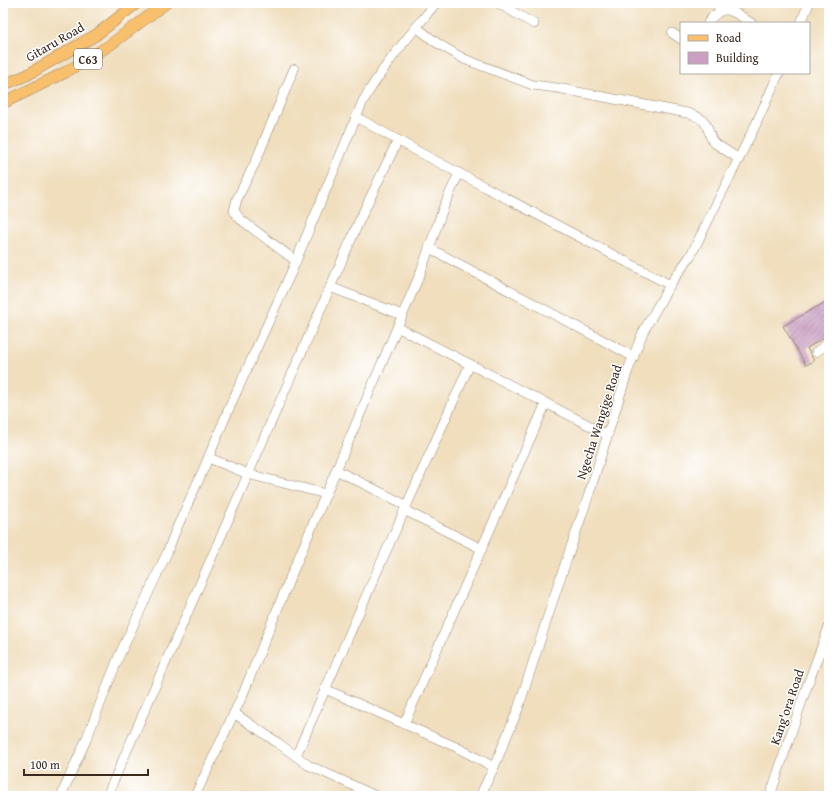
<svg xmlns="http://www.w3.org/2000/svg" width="832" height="799" font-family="'Gentium Book Plus',serif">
<defs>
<pattern id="building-hatch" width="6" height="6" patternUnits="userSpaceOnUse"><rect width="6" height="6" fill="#cba0c3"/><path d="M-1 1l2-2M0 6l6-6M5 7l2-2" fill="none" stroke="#a6839e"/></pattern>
</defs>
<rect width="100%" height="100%" fill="#fff"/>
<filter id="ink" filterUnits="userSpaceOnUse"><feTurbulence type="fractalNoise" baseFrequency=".025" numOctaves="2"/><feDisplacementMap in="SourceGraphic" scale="8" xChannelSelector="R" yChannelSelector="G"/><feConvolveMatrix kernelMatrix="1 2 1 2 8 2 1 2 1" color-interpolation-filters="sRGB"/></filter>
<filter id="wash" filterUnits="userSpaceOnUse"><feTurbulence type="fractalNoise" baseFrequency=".012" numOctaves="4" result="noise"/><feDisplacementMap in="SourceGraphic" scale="16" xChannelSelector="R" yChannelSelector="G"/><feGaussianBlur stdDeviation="0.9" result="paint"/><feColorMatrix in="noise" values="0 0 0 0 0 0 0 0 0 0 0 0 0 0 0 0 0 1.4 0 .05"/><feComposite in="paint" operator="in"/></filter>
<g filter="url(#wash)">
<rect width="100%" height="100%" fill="#f0debd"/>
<g id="blocks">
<!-- building -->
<polygon fill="url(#building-hatch)" points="829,300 829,335 807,348 814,361 806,365 783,326"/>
</g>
</g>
<g filter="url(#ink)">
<use href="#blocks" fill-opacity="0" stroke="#96846e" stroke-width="1"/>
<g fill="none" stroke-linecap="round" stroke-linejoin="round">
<!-- minor casing -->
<g stroke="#96846e" stroke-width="10">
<g id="minor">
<polyline points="498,3 534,24"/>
<polyline points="712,3 726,9"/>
<path d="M708,23C723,1 733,11 751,23"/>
<polyline points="801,23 809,3"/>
<path d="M416,27L437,43L464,59L533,85L557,88L687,113C693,115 702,117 705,123C709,128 709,136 713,142L739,159"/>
<polyline points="672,33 681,39"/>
<polyline points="294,69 255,163 237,199 234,211 240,219 296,261"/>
<polyline points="356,117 419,152 670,285"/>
<polyline points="429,248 634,357"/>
<polyline points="330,287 402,315"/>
<polyline points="397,327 608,435"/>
<polyline points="816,352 829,343"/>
<polyline points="209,458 248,474 326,494"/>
<polyline points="336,470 406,505"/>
<polyline points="404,510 482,549"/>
<polyline points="325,689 456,747 494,767"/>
<polyline points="234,713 278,743 308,765 376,796"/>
<polyline points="404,724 546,403"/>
<path d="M296,756C353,625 411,494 470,364"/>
<path d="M61,796L86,740L119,656L167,553L175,532L204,468L230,406L290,275L363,101C383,66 410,35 436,3"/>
<polyline points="107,796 361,217 398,140"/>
<polyline points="195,796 243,694 290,578 420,274 444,206 459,173"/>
<polyline points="480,796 494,767 518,709 558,585 588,497 628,370 643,332 671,283 691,255 756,124 779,73"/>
<polyline points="770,796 806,689 829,627"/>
</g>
</g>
<!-- major casing -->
<g stroke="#96846e" stroke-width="12">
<g id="major">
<polyline points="3,85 27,75 96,35 137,3"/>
<polyline points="3,103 66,72 110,45 166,3"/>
</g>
</g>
<!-- minor -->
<use href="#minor" stroke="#fff" stroke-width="9"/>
<!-- major -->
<use href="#major" stroke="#f8bf6c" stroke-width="11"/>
</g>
</g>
<g text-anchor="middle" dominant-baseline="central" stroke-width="3" stroke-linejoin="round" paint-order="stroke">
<!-- shield labels -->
<rect fill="#fff" stroke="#766a62" stroke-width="1" x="74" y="49" width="28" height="20" rx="3"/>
<g font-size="12" font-weight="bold" fill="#3b2a1e">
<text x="88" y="59">C63</text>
</g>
<!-- street labels -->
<g font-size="13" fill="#3b2a1e" stroke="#fff">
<text transform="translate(55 42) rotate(-30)">Gitaru Road</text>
<text transform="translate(599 422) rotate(-72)">Ngecha Wangige Road</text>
<text transform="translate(787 707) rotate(-71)">Kang'ora Road</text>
</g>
</g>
<!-- margin -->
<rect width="832" height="799" fill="none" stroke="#fff" stroke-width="16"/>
<!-- legend -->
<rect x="680" y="22" width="130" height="52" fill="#ffffff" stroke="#b1aaa5"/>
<rect x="688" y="35" width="20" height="6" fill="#f8bf6c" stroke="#b1aaa5"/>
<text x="716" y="42" font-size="12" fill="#3b2a1e">Road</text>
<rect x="688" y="52" width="20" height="12" fill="#cba0c3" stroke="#b1aaa5"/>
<text x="716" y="62" font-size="12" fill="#3b2a1e">Building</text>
<!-- scale -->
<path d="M24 769v6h124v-6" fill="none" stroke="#3b2a1e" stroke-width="2"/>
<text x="30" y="769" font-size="12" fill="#3b2a1e" stroke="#ffffff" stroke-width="3" paint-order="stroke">100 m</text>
</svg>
